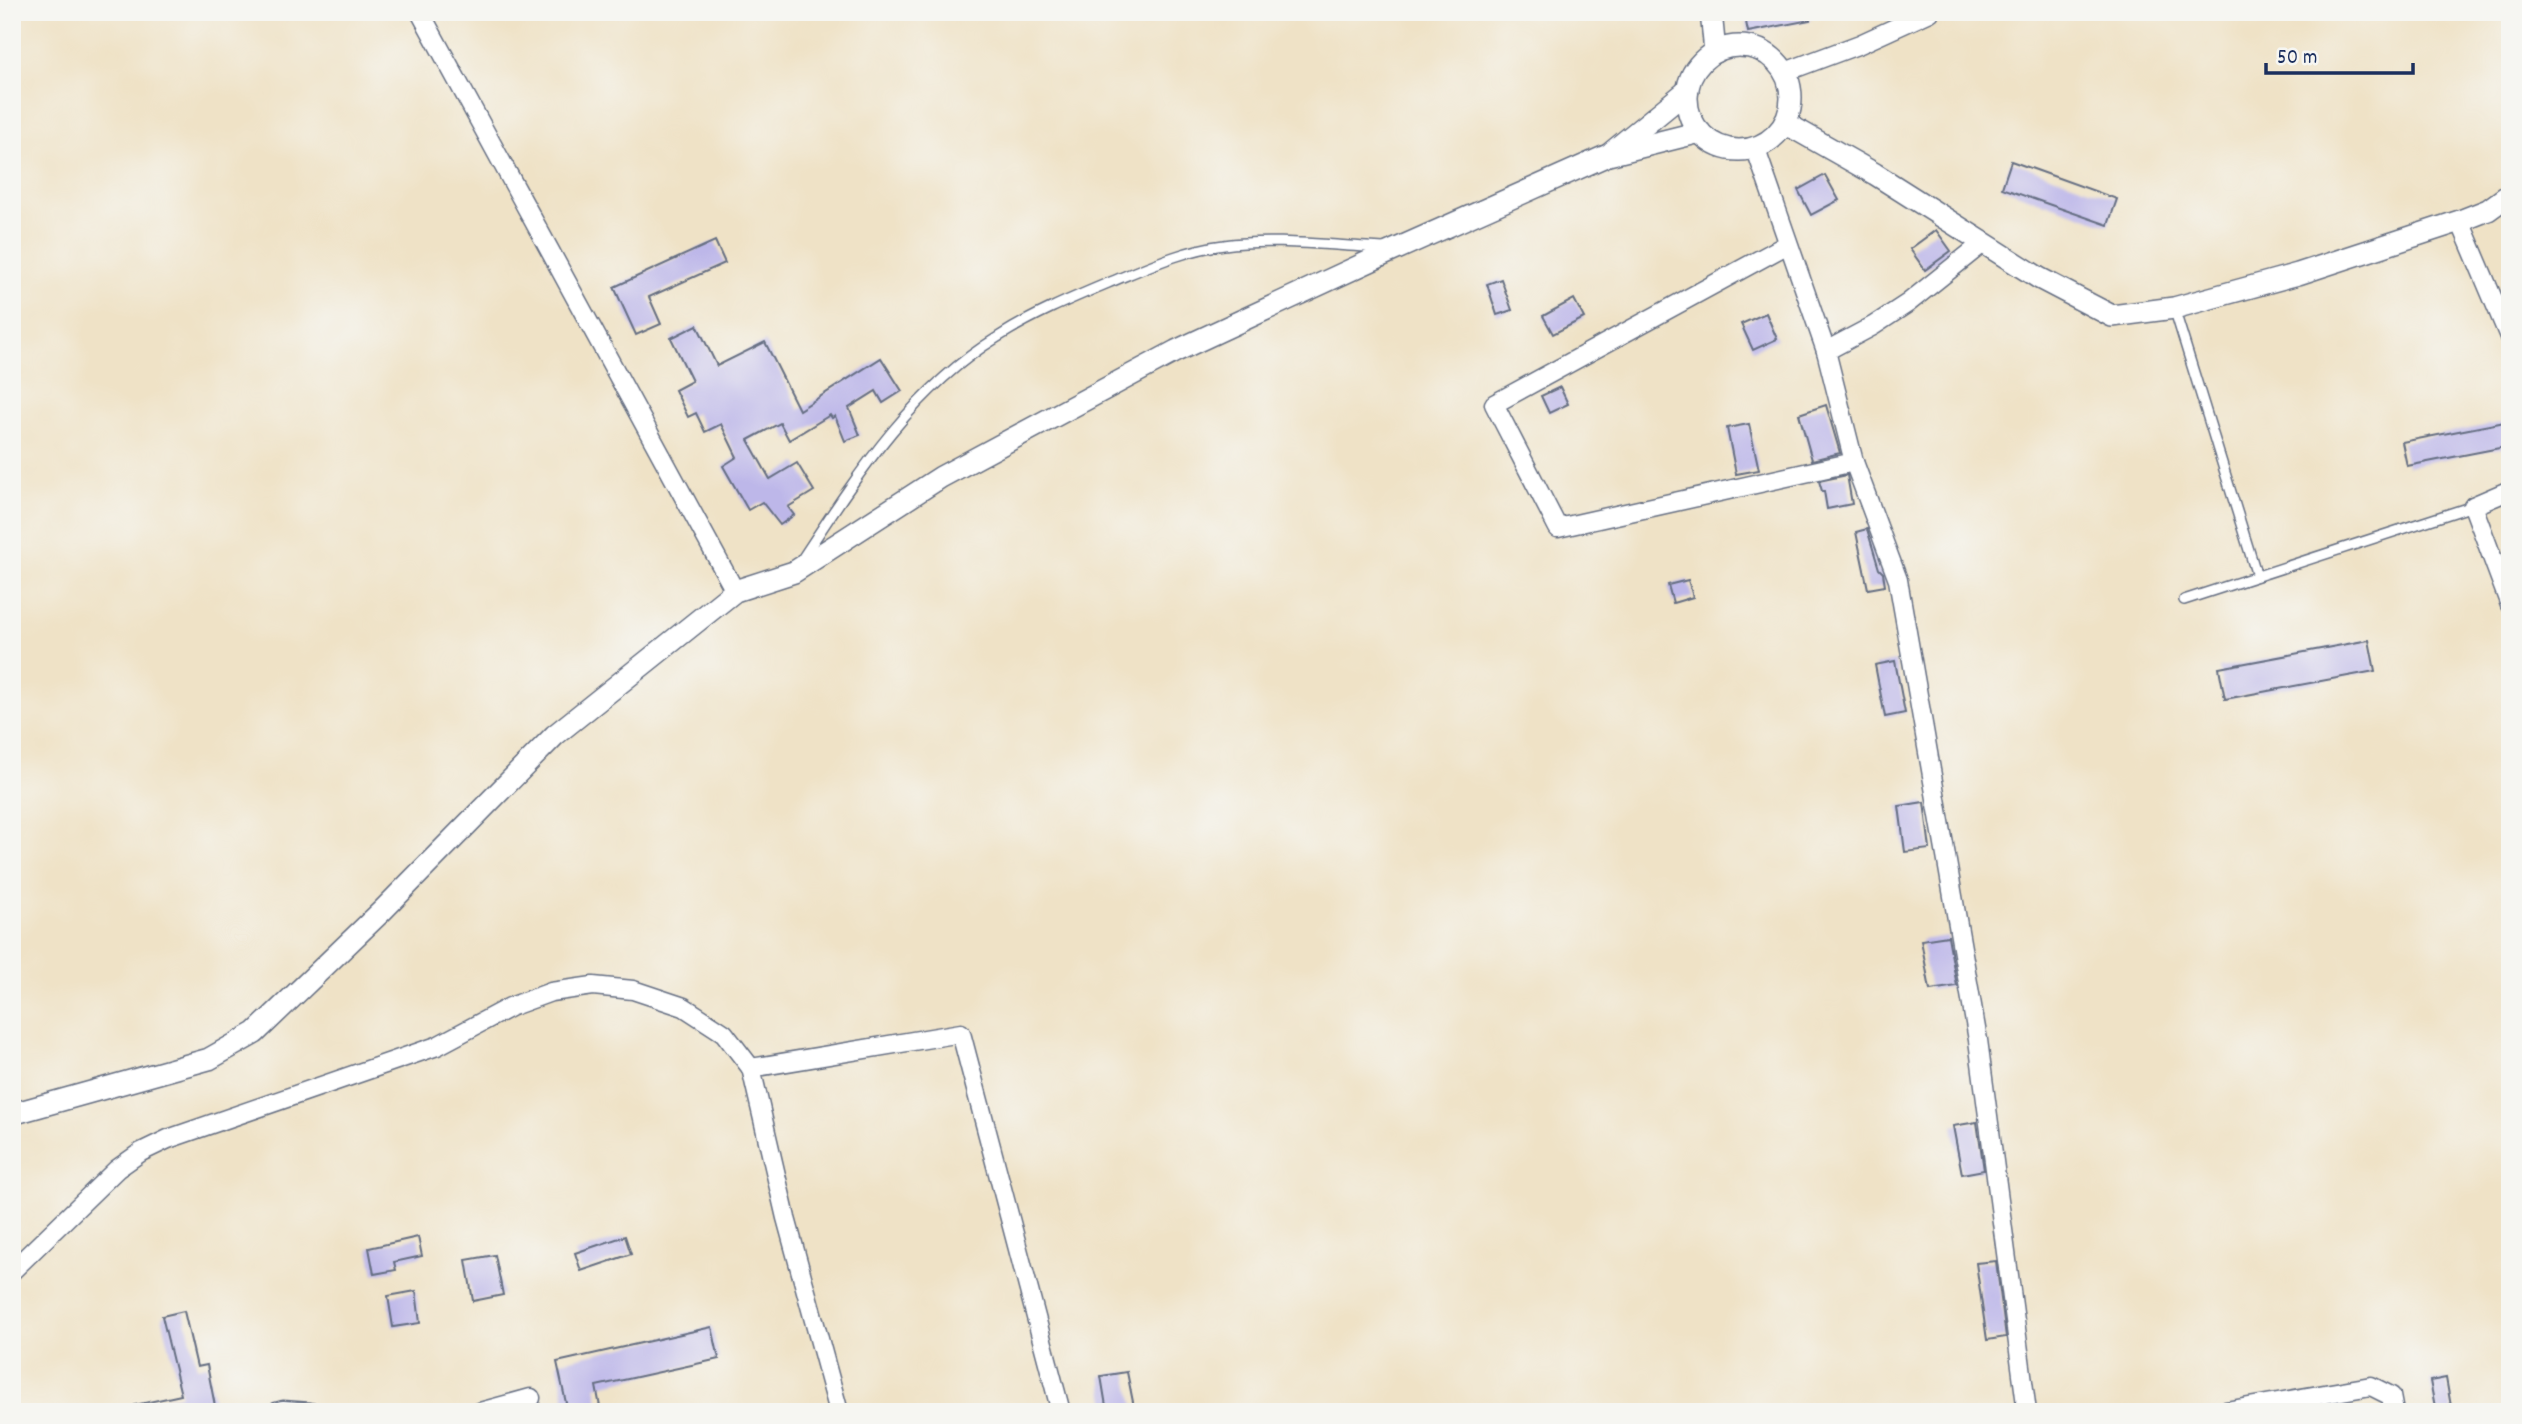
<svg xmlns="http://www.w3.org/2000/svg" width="2522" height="1424" font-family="Dekko,sans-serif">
<rect width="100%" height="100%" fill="#f6f6f2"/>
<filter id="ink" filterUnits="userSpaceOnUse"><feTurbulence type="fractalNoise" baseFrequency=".0143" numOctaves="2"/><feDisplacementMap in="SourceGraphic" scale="14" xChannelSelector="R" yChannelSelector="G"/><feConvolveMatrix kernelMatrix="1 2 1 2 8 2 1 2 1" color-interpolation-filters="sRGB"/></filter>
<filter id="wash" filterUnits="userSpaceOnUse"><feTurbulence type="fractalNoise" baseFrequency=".00686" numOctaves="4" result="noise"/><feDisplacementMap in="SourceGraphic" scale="28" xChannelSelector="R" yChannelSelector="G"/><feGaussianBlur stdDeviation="1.57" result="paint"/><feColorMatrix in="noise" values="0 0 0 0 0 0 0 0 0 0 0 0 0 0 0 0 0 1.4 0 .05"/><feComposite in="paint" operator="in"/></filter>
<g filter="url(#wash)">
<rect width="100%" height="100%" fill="#efe2c6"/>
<g id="blocks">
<!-- building -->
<g fill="#bdb7e9">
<polygon points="1744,12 1809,12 1810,20 1748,32"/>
<polygon points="2011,161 2117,199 2108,225 2002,188"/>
<polygon points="1825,175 1839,200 1811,215 1798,190"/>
<polygon points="1936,230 1951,251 1925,270 1910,249"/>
<polygon points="715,241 725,263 649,297 661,324 636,335 614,287"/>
<polygon points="1501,279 1512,310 1497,315 1487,284"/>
<polygon points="1574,299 1584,318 1553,334 1543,316"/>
<polygon points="1766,313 1777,339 1753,350 1741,324"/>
<polygon points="697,325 717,366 765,342 799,410 881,358 902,391 883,403 876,391 849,408 860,435 845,441 835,416 832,418 830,415 789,440 780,423 748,440 770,479 797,463 814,491 788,507 794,515 780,525 762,502 748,510 723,466 737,457 721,424 705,432 696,413 688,417 675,390 692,381 671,338"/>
<polygon points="1560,387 1568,404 1549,413 1541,396"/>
<polygon points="1826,405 1840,453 1812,460 1799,414"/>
<polygon points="2510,421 2510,446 2407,466 2402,442"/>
<polygon points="1749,424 1759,470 1736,474 1727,428"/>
<polygon points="1847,475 1852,504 1827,509 1824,491 1822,491 1819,481"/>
<polygon points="1867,529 1879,569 1883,573 1885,586 1868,589 1856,532"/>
<polygon points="1688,580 1693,597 1673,603 1668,585"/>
<polygon points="2369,640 2375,671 2225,699 2219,668"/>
<polygon points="1895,661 1905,713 1885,717 1875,665"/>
<polygon points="1924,802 1930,849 1905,852 1899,806"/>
<polygon points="1948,936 1957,986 1930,990 1921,940"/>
<polygon points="1977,1122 1984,1170 1962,1174 1953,1126"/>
<polygon points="625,1236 631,1254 581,1271 575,1253"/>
<polygon points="418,1237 422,1256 394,1262 396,1270 374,1274 369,1248"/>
<polygon points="495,1255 503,1295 473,1301 466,1260"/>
<polygon points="1996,1261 2006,1337 1987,1340 1976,1263"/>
<polygon points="416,1291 420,1323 393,1327 388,1296"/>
<polygon points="184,1311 197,1367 207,1365 215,1406 187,1412 135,1412 135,1405 181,1395 162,1316"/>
<polygon points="712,1327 719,1359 596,1386 601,1412 568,1412 557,1362"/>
<polygon points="1127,1372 1135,1412 1107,1412 1101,1376"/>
<polygon points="2446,1378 2452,1412 2436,1412 2430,1381"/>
</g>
</g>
</g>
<g filter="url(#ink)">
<use href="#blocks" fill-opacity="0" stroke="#656e82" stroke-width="2"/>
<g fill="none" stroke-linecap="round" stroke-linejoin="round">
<!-- service casing -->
<g stroke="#656e82" stroke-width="12">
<g id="service">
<polyline points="2174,308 2257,576"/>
<path d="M802,559C856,477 911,390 998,337C1032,315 1070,299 1108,283C1145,268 1183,250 1224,245C1271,238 1335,246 1383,248"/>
<polyline points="2184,600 2473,506"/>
</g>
</g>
<!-- minor casing -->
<g stroke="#656e82" stroke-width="21">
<g id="minor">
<polyline points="420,12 735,591"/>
<polyline points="1785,72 1860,44 1930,12"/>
<polyline points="1755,147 1826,351 1854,462 1898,580 1978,1040 2027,1412"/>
<polyline points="2460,221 2510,339"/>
<polyline points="1788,244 1494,404 1558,528 1854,462"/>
<polyline points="1826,351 1873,326 1908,303 1983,243"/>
<polyline points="2510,490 2473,506 2510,605"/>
<polyline points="12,1271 117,1169 141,1152 168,1139 437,1046 510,1007 551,992 593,986 633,990 684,1007 724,1033 751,1068"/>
<polyline points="276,1412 283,1410 310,1412"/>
<polyline points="480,1412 531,1398"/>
<polyline points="839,1412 786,1218 751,1068 961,1033 1061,1412"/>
<polyline points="2220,1412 2371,1386 2391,1396 2394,1412"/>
</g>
</g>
<!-- tertiary casing -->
<g stroke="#656e82" stroke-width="24">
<g id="tertiary">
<polyline points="1711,12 1715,52"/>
<circle cx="1739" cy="98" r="52"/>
<polyline points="1785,123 1875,174 2039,278 2112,316 2174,308 2298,274 2460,221 2488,210 2510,194"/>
<polyline points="1612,152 1688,90"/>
<polyline points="12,1114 209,1059 255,1033 383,910 555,735 735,591 794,572 941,477 1176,351 1383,255 1608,155 1700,132"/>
</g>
</g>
<!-- service -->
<use href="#service" stroke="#fff" stroke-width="9"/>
<!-- minor -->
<use href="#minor" stroke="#fff" stroke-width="18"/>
<!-- tertiary -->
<use href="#tertiary" stroke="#fff" stroke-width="21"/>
</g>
</g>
<!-- margin -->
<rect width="2522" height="1424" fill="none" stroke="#f6f6f2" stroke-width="42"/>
<!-- scale -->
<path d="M2266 63v10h147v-10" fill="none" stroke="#1b2f5e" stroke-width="3.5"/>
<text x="2277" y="63" font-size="21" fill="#1b2f5e" stroke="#f6f6f2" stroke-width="5" paint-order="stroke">50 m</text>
</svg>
